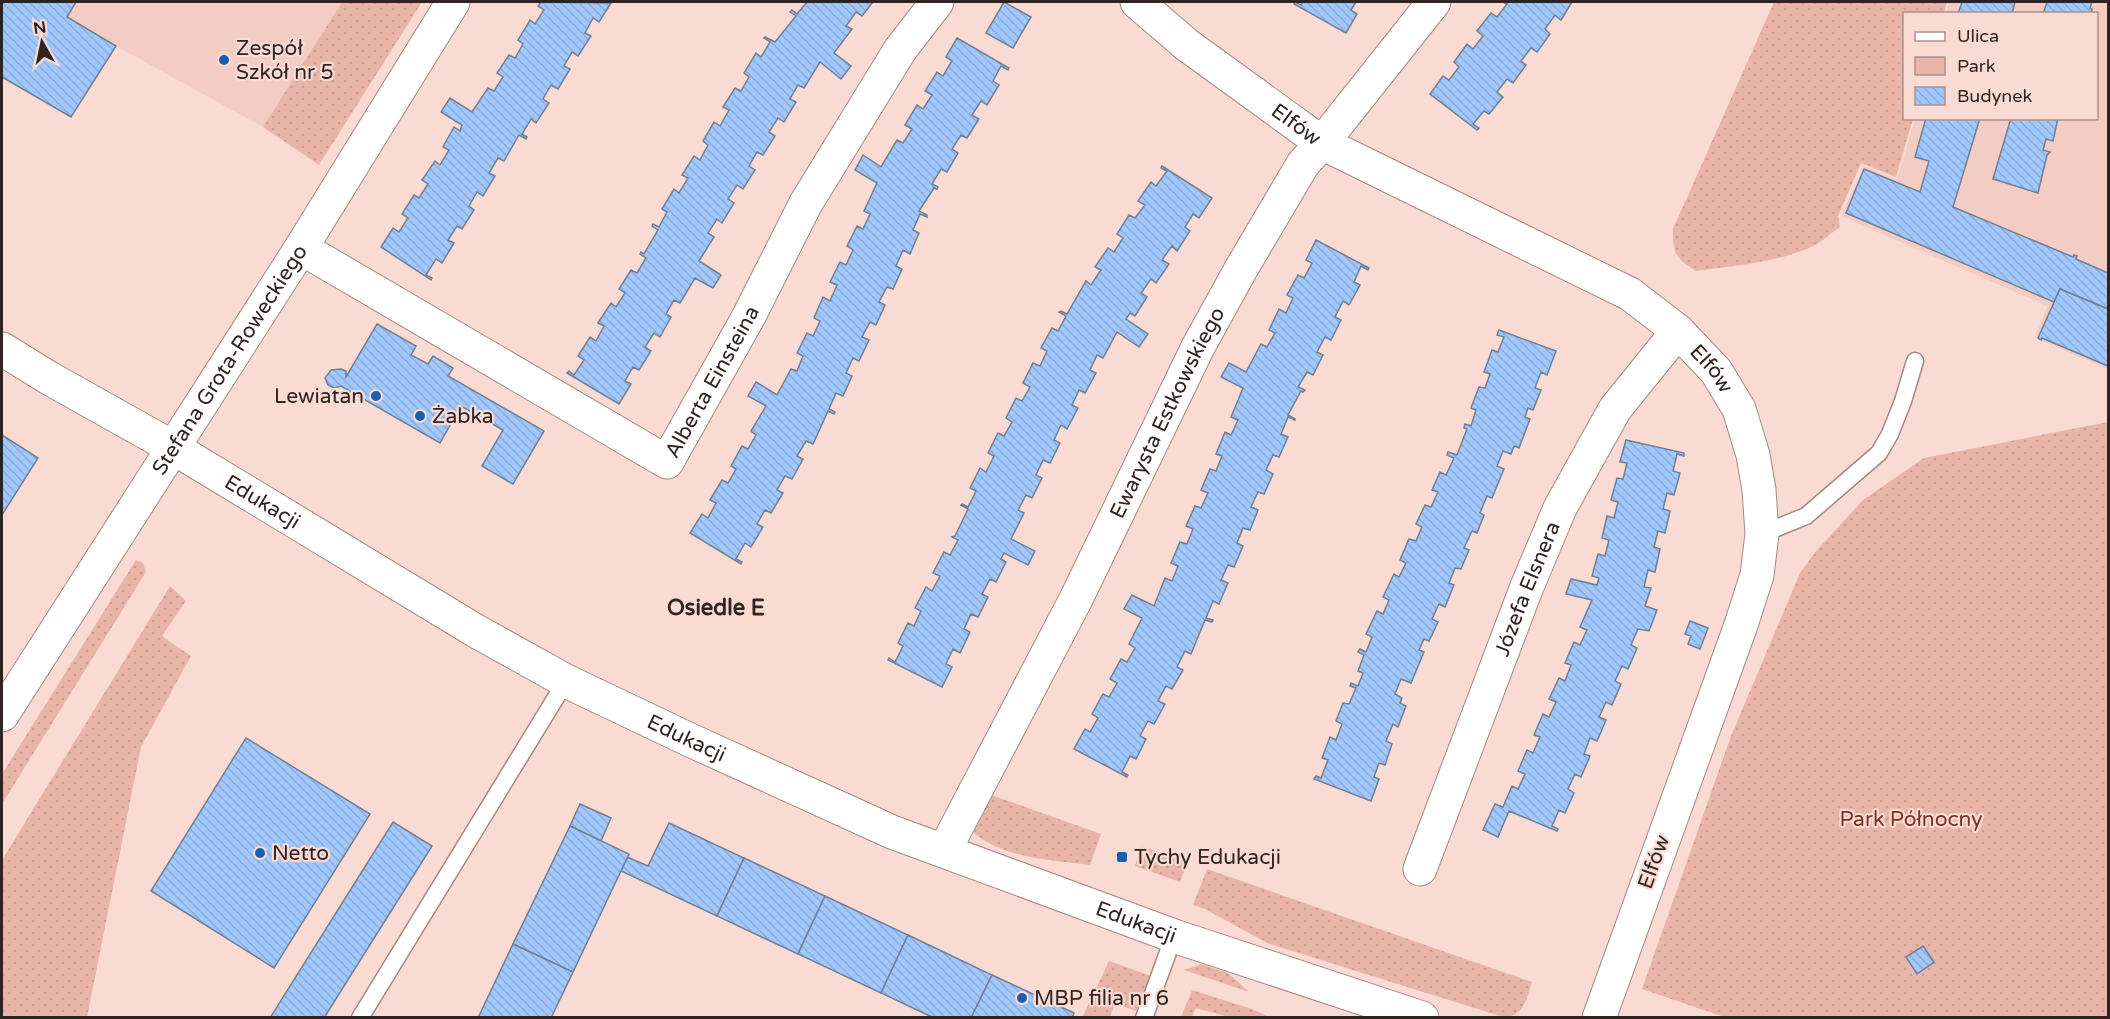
<svg xmlns="http://www.w3.org/2000/svg" width="2110" height="1019" font-family="'Varela Round',sans-serif">
<defs>
<pattern id="green-dots" width="8" height="8" patternUnits="userSpaceOnUse" patternTransform="scale(1.5)"><rect width="8" height="8" fill="#eab5a9"/><path d="M2 2h.1M6 6h.1" fill="none" stroke="#c99c91" stroke-width="1.8" stroke-linecap="round"/></pattern>
<pattern id="building-back-hatch" width="6" height="6" patternUnits="userSpaceOnUse" patternTransform="scale(1.5)"><rect width="6" height="6" fill="#a1c8fd"/><path d="M-1 5l2 2M0 0l6 6M5-1l2 2" fill="none" stroke="#8bacd9"/></pattern>
</defs>
<rect width="100%" height="100%" fill="#fadbd3"/>
<!-- built -->
<g fill="#f3cdc3">
<polygon points="2,2 342,2 263,127 116,46 71,117 2,75"/>
<polygon points="1949,2 2108,2 2108,369 2035,338 2047,306 1841,216 1864,166 1897,180 1915,119 2096,118 2096,14 1946,13"/>
</g>
<!-- green -->
<g fill="url(#green-dots)">
<polygon points="342,2 422,2 319,165 263,127"/>
<path d="M1774,2H1947L1944,13L1904,14V118L1913,119L1896,177L1861,163L1838,216L1840,227C1831,233 1823,241 1813,246C1780,262 1733,266 1696,271C1676,259 1672,253 1673,229Z"/>
<polygon points="2108,422 2108,1017 1724,1017 1642,989 1731,736 1800,573 1816,551 1863,500 1924,458"/>
<polygon points="136,560 143,563 146,572 2,804 2,774"/>
<polygon points="170,586 186,601 162,636 191,656 141,747 87,1017 2,1017 2,860"/>
<path d="M986,793L1101,834L1090,865C1051,860 1008,859 975,834L973,823Z"/>
<polygon points="1142,846 1187,863 1180,882 1135,866"/>
<path d="M1207,869L1532,982C1527,997 1524,1018 1503,1017L1267,943L1205,909L1193,905Z"/>
<polygon points="1109,961 1151,976 1140,1008 1136,1011 1115,1003 1110,1017 1082,1018"/>
<polygon points="1202,964 1228,973 1249,992 1184,970"/>
<polygon points="1192,990 1252,1009 1269,1017 1228,1017 1196,1008 1192,1017 1181,1017"/>
</g>
<!-- building -->
<g fill="url(#building-back-hatch)" stroke="#707f94" stroke-width="1.5">
<polygon points="2,2 76,2 67,17 116,46 71,117 2,77"/>
<polygon points="541,2 611,3 599,22 593,18 585,33 591,36 578,56 572,52 564,66 570,69 558,89 551,85 543,99 549,103 536,123 531,119 522,134 527,137 526,139 519,135 504,161 498,158 489,173 495,176 483,196 477,192 469,206 474,210 462,229 457,226 448,240 454,243 442,263 436,259 426,275 432,278 431,280 381,247 393,228 399,232 408,218 402,214 414,195 419,198 428,184 422,180 435,161 440,165 449,150 443,147 454,127 460,131 462,125 441,112 450,98 472,112 488,88 494,91 503,77 497,73 509,55 515,58 523,44 518,40 530,20 535,24 544,10 538,6"/>
<polygon points="807,2 873,2 862,16 856,12 846,26 852,29 834,53 851,66 841,79 820,62 804,88 798,85 790,99 796,102 784,122 778,118 769,132 775,136 763,155 757,152 749,166 755,170 743,189 737,185 728,199 734,203 722,223 717,219 708,233 714,237 699,261 721,275 713,288 695,278 680,303 674,300 666,314 671,317 660,337 654,333 645,347 651,351 639,370 633,367 625,381 631,384 619,404 567,373 569,371 574,375 584,360 578,356 590,337 596,341 604,326 598,323 611,303 616,307 625,293 619,289 631,270 637,273 646,258 640,254 641,252 644,254 658,230 652,226 653,224 659,227 667,212 662,209 674,189 679,193 688,178 682,175 694,156 700,160 708,145 703,141 714,122 720,126 729,110 723,107 735,88 741,91 749,77 744,73 756,53 761,57 770,42 764,38 765,37 775,42 796,16 790,12 792,10 797,14"/>
<polygon points="1004,2 1031,17 1013,48 986,33"/>
<polygon points="1295,2 1301,5 1303,2 1356,2 1351,10 1357,14 1346,33 1294,4"/>
<polygon points="1503,2 1572,2 1561,20 1555,15 1545,29 1550,34 1537,52 1531,48 1521,61 1526,65 1513,83 1507,79 1497,92 1503,97 1489,114 1484,111 1473,124 1479,128 1477,130 1430,94 1443,76 1449,80 1459,67 1454,62 1467,44 1473,49 1483,36 1477,31 1491,13 1497,17 1507,4"/>
<polygon points="1962,2 2015,2 2012,14 1958,14"/>
<polygon points="2047,2 2092,2 2090,8 2092,9 2091,14 2043,14"/>
<polygon points="957,38 1009,68 1008,70 1001,66 993,81 999,85 987,105 981,101 972,115 979,119 967,138 961,135 952,149 958,153 947,172 941,169 932,184 938,187 937,189 934,188 919,211 927,215 927,217 920,214 913,230 919,233 910,254 903,250 896,266 902,269 893,289 887,287 879,302 885,305 876,325 870,322 862,337 869,340 859,361 853,358 846,373 852,376 843,396 836,393 829,409 835,412 834,414 828,411 813,444 806,441 797,456 803,459 792,479 785,476 777,490 783,493 771,513 765,510 757,524 763,527 751,547 745,543 736,559 742,562 741,564 690,533 702,514 708,518 716,503 710,500 722,480 728,483 736,469 731,466 742,446 748,449 756,435 751,431 766,406 748,396 756,382 777,395 791,369 797,371 803,356 797,353 807,333 813,336 820,321 814,318 823,297 830,301 837,285 830,282 840,262 846,265 853,250 847,246 857,226 863,229 870,214 864,211 877,183 855,170 863,155 881,167 897,140 903,143 912,129 905,125 917,105 923,109 932,95 925,91 937,72 943,76 952,61 946,57"/>
<polygon points="1926,118 1980,118 1953,207 2073,257 2074,255 2077,256 2076,259 2108,273 2108,309 2060,289 2054,302 1846,213 1864,169 1920,192 1929,161 1915,157"/>
<polygon points="2011,118 2058,118 2053,141 2046,139 2043,150 2050,152 2047,155 2038,193 1993,179"/>
<polygon points="1162,166 1212,198 1199,218 1193,214 1185,227 1190,231 1177,251 1172,246 1162,260 1169,264 1156,283 1151,279 1141,293 1147,297 1135,316 1130,313 1126,319 1148,334 1139,347 1117,332 1103,358 1097,355 1090,370 1096,373 1085,393 1079,390 1072,405 1078,408 1067,429 1061,425 1054,440 1060,443 1050,463 1043,460 1036,475 1042,478 1032,498 1026,495 1018,510 1024,513 1011,539 1035,551 1028,565 1004,553 1001,559 1006,562 996,582 990,579 982,594 988,597 978,617 971,614 964,629 970,632 960,653 953,649 946,664 952,667 942,687 888,660 889,658 895,662 903,646 898,643 908,623 914,626 921,611 915,608 926,587 932,591 940,576 933,573 944,552 950,555 958,540 952,537 955,536 968,509 961,505 962,504 968,507 976,491 970,488 980,468 986,472 994,456 988,453 998,433 1004,436 1012,422 1006,418 1016,398 1022,401 1030,387 1023,383 1033,363 1040,366 1047,351 1041,348 1052,328 1058,331 1066,316 1059,312 1061,311 1067,314 1086,281 1091,285 1101,270 1095,267 1108,248 1114,252 1123,238 1117,234 1129,215 1135,218 1145,205 1138,201 1151,182 1156,186 1167,171 1161,168"/>
<polygon points="1316,240 1369,268 1368,270 1361,266 1354,282 1360,285 1349,305 1343,301 1335,317 1341,320 1331,340 1325,337 1317,352 1323,355 1313,375 1307,372 1298,387 1305,390 1303,392 1301,391 1288,415 1295,419 1295,420 1288,417 1281,434 1288,437 1279,457 1273,455 1266,470 1273,474 1264,494 1258,492 1251,507 1258,510 1250,530 1243,528 1237,543 1243,546 1234,567 1228,565 1221,580 1228,583 1219,604 1213,601 1206,618 1213,620 1212,622 1205,620 1191,654 1185,651 1177,667 1183,670 1172,689 1166,686 1158,701 1165,704 1154,724 1148,721 1140,736 1146,739 1136,759 1130,756 1122,772 1128,775 1127,777 1074,749 1085,729 1090,732 1098,718 1092,714 1103,694 1109,697 1117,683 1110,679 1121,659 1127,662 1135,648 1129,644 1142,618 1124,609 1132,595 1154,606 1165,578 1172,581 1178,566 1171,563 1180,542 1187,544 1193,529 1186,526 1195,506 1201,508 1208,493 1201,490 1210,469 1216,471 1222,456 1216,454 1225,432 1231,435 1238,420 1231,417 1243,388 1221,377 1229,363 1246,372 1261,344 1267,347 1275,333 1269,330 1279,309 1286,313 1293,298 1287,295 1298,275 1304,278 1312,263 1306,260"/>
<polygon points="2060,289 2108,309 2108,366 2042,338 2041,340 2038,338"/>
<polygon points="377,324 416,346 411,355 428,364 433,356 453,368 448,376 544,431 513,484 482,466 503,430 461,406 440,443 341,386 334,388 328,385 325,378 331,370 341,369 346,371 346,377"/>
<polygon points="1499,330 1556,351 1547,375 1541,372 1535,388 1541,390 1533,410 1528,408 1525,417 1530,419 1519,448 1514,446 1511,454 1503,451 1497,466 1504,469 1492,498 1487,496 1480,513 1484,515 1477,533 1472,531 1464,548 1469,550 1461,569 1455,568 1449,583 1454,585 1445,607 1439,604 1432,619 1438,622 1429,641 1424,639 1419,650 1424,652 1411,683 1401,679 1395,694 1402,698 1400,703 1406,706 1398,727 1393,724 1386,741 1392,744 1385,765 1379,763 1374,777 1379,779 1371,801 1314,779 1316,776 1321,778 1328,760 1322,758 1330,737 1336,740 1342,724 1336,721 1343,703 1349,704 1356,688 1350,686 1351,683 1358,686 1363,673 1358,671 1364,655 1358,652 1360,649 1366,652 1372,637 1366,634 1377,611 1383,614 1389,600 1383,597 1394,574 1399,577 1406,563 1400,560 1409,539 1416,541 1422,527 1416,524 1425,505 1431,507 1438,492 1432,490 1440,472 1446,475 1454,458 1447,455 1448,452 1457,455 1467,429 1464,428 1465,424 1471,426 1476,410 1471,408 1479,387 1485,388 1490,374 1484,372 1492,350 1498,352 1504,337 1497,335"/>
<polygon points="2,435 38,458 2,515"/>
<polygon points="1626,440 1684,453 1684,456 1677,454 1673,471 1680,473 1674,495 1667,493 1663,509 1670,511 1665,533 1658,531 1654,547 1660,549 1655,572 1648,570 1644,587 1651,588 1645,606 1657,610 1649,631 1638,629 1631,645 1637,648 1628,669 1622,666 1615,681 1621,684 1612,705 1606,702 1599,717 1606,720 1597,741 1590,738 1584,754 1590,756 1581,777 1575,774 1568,789 1574,793 1565,813 1559,810 1552,826 1558,829 1557,831 1509,811 1498,837 1483,830 1495,804 1503,807 1512,786 1518,789 1525,774 1518,771 1527,750 1533,753 1540,737 1534,735 1543,714 1549,717 1556,702 1549,699 1559,678 1565,681 1571,665 1565,663 1574,642 1580,645 1587,630 1580,627 1592,600 1566,594 1571,579 1597,585 1599,578 1592,576 1598,554 1605,556 1609,540 1602,538 1607,516 1614,518 1618,502 1611,500 1617,478 1623,479 1627,463 1620,462"/>
<polygon points="1690,621 1708,628 1700,649 1688,644 1691,636 1685,634"/>
<polygon points="246,738 370,814 274,968 151,891"/>
<polygon points="580,804 611,818 601,841 570,826"/>
<polygon points="393,822 432,846 324,1018 270,1018"/>
<polygon points="669,823 744,858 717,916 621,871 627,857 648,866"/>
<polygon points="570,826 629,854 573,972 513,944"/>
<polygon points="744,858 825,896 798,954 717,916"/>
<polygon points="825,896 908,935 881,993 798,954"/>
<polygon points="908,935 992,975 971,1018 934,1018 881,993"/>
<polygon points="513,944 573,972 551,1018 478,1018"/>
<polygon points="1923,946 1934,962 1917,974 1906,957"/>
<polygon points="992,975 1074,1013 1072,1018 971,1018"/>
</g>
<g fill="none" stroke-linecap="round" stroke-linejoin="round">
<!-- service casing -->
<g stroke="#a58882" stroke-width="19">
<g id="service">
<polyline points="1762,534 1806,516 1879,453 1890,434 1903,401 1915,361"/>
<polyline points="360,1018 566,681"/>
<polyline points="1144,1018 1174,936"/>
</g>
</g>
<!-- minor casing -->
<g stroke="#a58882" stroke-width="35">
<g id="minor">
<path id="s1" d="M1137,2L1187,45L1322,143L1630,294L1678,331L1716,371L1739,409L1753,455L1759,490L1762,534L1757,575L1741,625L1599,1018"/>
<path id="s2" d="M301,248L667,462L749,316L806,203L900,50L937,2"/>
<path id="s3" d="M944,851L1076,599L1198,347L1241,269L1303,164L1322,143L1434,2"/>
<path id="s4" d="M1420,869L1526,589L1560,508L1615,409L1678,331"/>
</g>
</g>
<!-- tertiary casing -->
<g stroke="#a58882" stroke-width="35">
<g id="tertiary">
<path id="s5" d="M2,349L49,378L172,447L476,631L566,681L690,740L892,832L1174,936L1422,1018"/>
<path id="s6" d="M2,715L301,248L453,2"/>
</g>
</g>
<!-- service -->
<use href="#service" stroke="#fff" stroke-width="16"/>
<!-- minor -->
<use href="#minor" stroke="#fff" stroke-width="33"/>
<!-- tertiary -->
<use href="#tertiary" stroke="#fff" stroke-width="33"/>
</g>
<!-- markers -->
<g fill="#1c5eae" stroke="#fadbd3" stroke-width="2">
<circle cx="224" cy="60" r="6"/>
<circle cx="376" cy="396" r="6"/>
<circle cx="420" cy="416" r="6"/>
<circle cx="260" cy="853" r="6"/>
<rect x="1116" y="851" width="12" height="12" rx="3"/>
<circle cx="1022" cy="998" r="6"/>
</g>
<g text-anchor="middle" dominant-baseline="central" stroke-width="4.5" stroke-linejoin="round" paint-order="stroke">
<!-- poi labels -->
<g font-size="21" fill="#2f2421" stroke="#fadbd3" text-anchor="start">
<text x="236" y="48">Zespół<tspan x="236" dy="24">Szkół nr 5</tspan></text>
<text x="364" y="396" text-anchor="end">Lewiatan</text>
<text x="432" y="416">Żabka</text>
<text x="272" y="853">Netto</text>
<text x="1134" y="857">Tychy Edukacji</text>
<text x="1034" y="998">MBP filia nr 6</text>
</g>
<!-- street labels -->
<g font-size="21" fill="#2f2421" stroke="#fadbd3">
<text stroke="none"><textPath href="#s1" startOffset="201">Elfów</textPath></text>
<text stroke="none"><textPath href="#s6" startOffset="422">Stefana Grota-Roweckiego</textPath></text>
<text stroke="none"><textPath href="#s1" startOffset="687">Elfów</textPath></text>
<text stroke="none"><textPath href="#s2" startOffset="516">Alberta Einsteina</textPath></text>
<text stroke="none"><textPath href="#s3" startOffset="492">Ewarysta Estkowskiego</textPath></text>
<text stroke="none"><textPath href="#s5" startOffset="302">Edukacji</textPath></text>
<text stroke="none"><textPath href="#s4" startOffset="300">Józefa Elsnera</textPath></text>
<text stroke="none"><textPath href="#s5" startOffset="788">Edukacji</textPath></text>
<text transform="translate(1654 862) rotate(-70)">Elfów</text>
<text stroke="none"><textPath href="#s5" startOffset="1274">Edukacji</textPath></text>
</g>
<!-- park labels -->
<g font-size="21" fill="#823120" stroke="#fadbd3">
<text x="1911" y="819">Park Północny</text>
</g>
<!-- neighbourhood labels -->
<g font-size="22" font-weight="bold" fill="#2f2421" stroke="#fadbd3">
<text x="716" y="608">Osiedle E</text>
</g>
</g>
<!-- border -->
<rect width="2110" height="1019" fill="none" stroke="#2f2421" stroke-width="6"/>
<!-- legend -->
<rect x="1903" y="12" width="195" height="108" fill="#fadbd3" stroke="#a9928c" stroke-width="1.5"/>
<rect x="1915" y="32" width="30" height="9" fill="#ffffff" stroke="#a9928c" stroke-width="1.5"/>
<text x="1957" y="42" font-size="18" fill="#2f2421">Ulica</text>
<rect x="1915" y="57" width="30" height="18" fill="#eab5a9" stroke="#a9928c" stroke-width="1.5"/>
<text x="1957" y="72" font-size="18" fill="#2f2421">Park</text>
<rect x="1915" y="87" width="30" height="18" fill="url(#building-back-hatch)" stroke="#a9928c" stroke-width="1.5"/>
<text x="1957" y="102" font-size="18" fill="#2f2421">Budynek</text>
<!-- north arrow -->
<g transform="translate(42 42) rotate(351)" stroke="#fadbd3" stroke-width="4.5" paint-order="stroke">
<path d="M0-4.5L10 22L0 15L-10 22Z" fill="#2f2421"/>
<text y="-9" font-size="16" font-weight="bold" text-anchor="middle" fill="#2f2421">N</text>
</g>
</svg>
